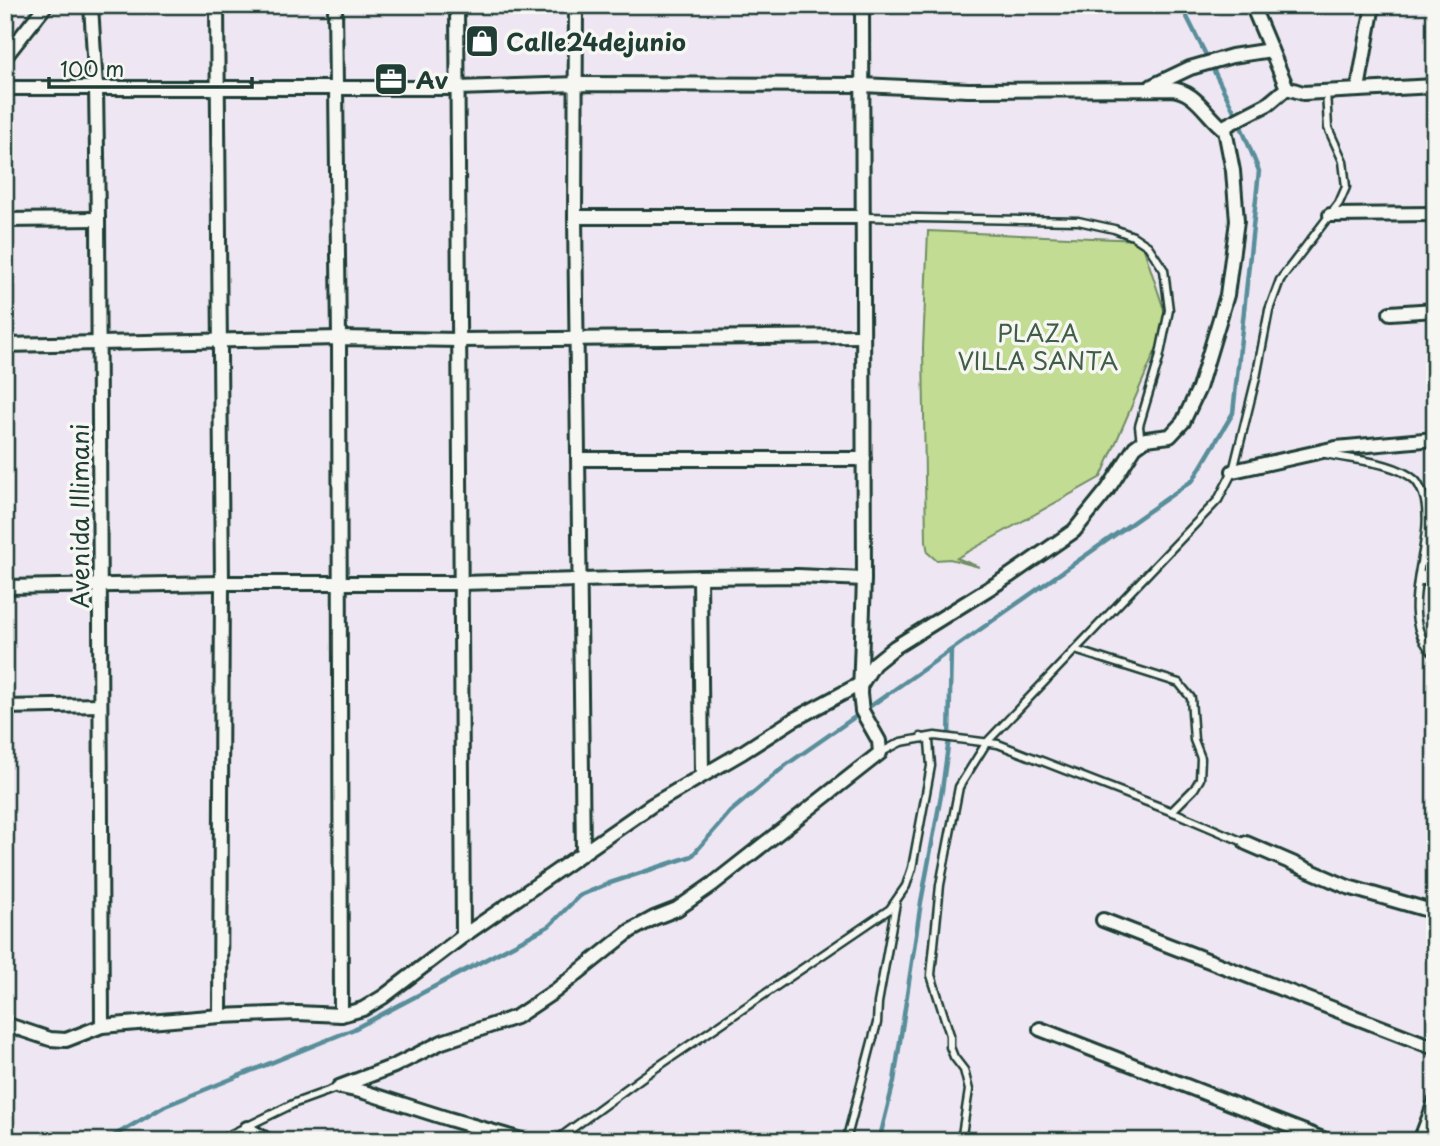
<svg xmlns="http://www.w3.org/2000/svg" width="1440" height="1146" font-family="'Playpen Sans',sans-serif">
<rect width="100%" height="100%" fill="#eee7f3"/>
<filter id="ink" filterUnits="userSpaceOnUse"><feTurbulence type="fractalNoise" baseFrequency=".0143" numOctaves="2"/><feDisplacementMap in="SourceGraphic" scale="14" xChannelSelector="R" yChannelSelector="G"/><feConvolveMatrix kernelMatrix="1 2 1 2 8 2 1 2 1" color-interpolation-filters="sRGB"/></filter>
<g filter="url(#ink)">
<!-- green -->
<polygon fill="#c2dc93" stroke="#708c64" stroke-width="2" points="928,231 1141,240 1168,322 1101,477 957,558 979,567 950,559 936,560 928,553 926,542 923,348"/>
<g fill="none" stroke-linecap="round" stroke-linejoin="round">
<!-- stream -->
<g stroke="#588d9a" stroke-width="4.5">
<polyline points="105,1141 165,1106 354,1029 549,926 579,896 607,884 692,856 730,812 786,765 951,650"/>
<polyline points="879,1141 894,1081 921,902 942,790 949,739 951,650 1193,480 1233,413 1259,171 1238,119 1181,5"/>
</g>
<!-- service casing -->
<g stroke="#1f3d34" stroke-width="11">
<g id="service">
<polyline points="865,217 1078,221 1114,229 1133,236 1148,246 1164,270 1169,310 1159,359 1139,426 1141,443"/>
<path d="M1322,453C1351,461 1392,460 1415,480C1418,483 1421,489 1423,494C1440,542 1390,613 1435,655"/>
<polyline points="1075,650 1179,683 1191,698 1194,740 1201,758 1200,779 1194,789 1172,811"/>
<polyline points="880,753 901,742 935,736 998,744 1178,814 1246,843"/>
<polyline points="5,1133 9,1141"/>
<polyline points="961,1134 978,1141"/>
<polyline points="217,1141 295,1103 339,1087"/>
<polyline points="555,1141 644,1076 890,909 906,886 912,868 931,766 929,741 921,737"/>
<polyline points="846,1141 877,1023 878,1003 896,903"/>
<polyline points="961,1141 969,1090 964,1070 954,1057 950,1047 950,1035 931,975 940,885 959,787 987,742 1218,500 1233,471 1256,378 1269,310 1280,280 1339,203 1346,187 1343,161 1328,128 1326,91"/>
</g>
</g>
<!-- minor casing -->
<g stroke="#1f3d34" stroke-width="18">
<g id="minor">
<polyline points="91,5 96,88 98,219 102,1026"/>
<polyline points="217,5 222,583 220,1016"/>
<polyline points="335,5 339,338 341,1015"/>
<polyline points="457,5 463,936"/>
<polyline points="576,5 575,217 583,853"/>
<polyline points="5,57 46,5"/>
<polyline points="1152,86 1190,68 1232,56 1271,50"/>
<path d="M5,88H457L577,84L862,85L968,90L1170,89C1196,90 1206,116 1225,130"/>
<polyline points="1287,88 1303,93 1435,86"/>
<polyline points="1358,89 1373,5"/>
<polyline points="1330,215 1435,214"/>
<polyline points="575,217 864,217"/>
<polyline points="5,220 98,219"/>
<polyline points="1390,313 1435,310"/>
<polyline points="5,345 339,338 459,340 863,336"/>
<polyline points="580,459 864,459"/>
<polyline points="1233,471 1336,448 1435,439"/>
<polyline points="700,577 702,775"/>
<polyline points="1422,578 1435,576"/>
<polyline points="5,587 222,583 460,583 700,577 798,576 864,579"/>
<polyline points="5,707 100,705"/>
<polyline points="1246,843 1348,887 1435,912"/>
<polyline points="1103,920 1435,1048"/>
<polyline points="5,1024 50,1039 66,1040 102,1026 220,1016 297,1013 341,1015 363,1009 383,997 463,936 652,805 743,752 793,720 862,683 874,664 895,647 1009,576 1074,531 1108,489 1135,447 1146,439 1170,436 1183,422 1199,388 1227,295 1237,221 1233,171 1225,130 1227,125 1268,104 1287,88 1252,5"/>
<polyline points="1040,1029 1328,1141"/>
<polyline points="339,1087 394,1066 442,1042 516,1017 555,991 630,931 654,918 677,909 713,884 880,753 879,741 862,711 860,694 864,579 862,5"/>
<polyline points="341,1087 364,1092 449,1119 525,1141"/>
<polyline points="247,1128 268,1141"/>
<polyline points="1420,1141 1435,1102"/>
</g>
</g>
<!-- service -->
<use href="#service" stroke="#f6f6f2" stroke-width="6"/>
<!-- minor -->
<use href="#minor" stroke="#f6f6f2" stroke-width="12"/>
</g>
</g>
<!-- icons -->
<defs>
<g id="shop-square" transform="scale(1.75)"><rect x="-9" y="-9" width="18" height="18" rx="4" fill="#1f3d34" stroke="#f6f6f2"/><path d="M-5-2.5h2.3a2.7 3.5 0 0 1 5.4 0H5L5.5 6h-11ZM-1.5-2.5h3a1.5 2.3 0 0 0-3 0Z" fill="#fff"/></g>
<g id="office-square" transform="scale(1.75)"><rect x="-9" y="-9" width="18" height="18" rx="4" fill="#1f3d34" stroke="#f6f6f2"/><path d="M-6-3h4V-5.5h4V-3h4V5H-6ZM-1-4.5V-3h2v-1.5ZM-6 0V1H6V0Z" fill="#fff"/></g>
</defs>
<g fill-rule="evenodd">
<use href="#shop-square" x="482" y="41"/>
<use href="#office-square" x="391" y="79"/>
</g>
<g text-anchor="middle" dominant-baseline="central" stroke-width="7" stroke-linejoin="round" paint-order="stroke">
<!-- poi labels -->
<g font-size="24" font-weight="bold" fill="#1f3d34" stroke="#f6f6f2" text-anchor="start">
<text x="506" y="41">Calle24dejunio</text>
<text x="416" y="79">Av</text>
</g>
<!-- park labels -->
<g font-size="24" fill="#405d47" stroke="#f6f6f2">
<text x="1038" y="332">PLAZA<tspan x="1038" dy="28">VILLA SANTA</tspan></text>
</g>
<!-- street labels -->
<g font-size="24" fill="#1f3d34" stroke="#f6f6f2">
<text transform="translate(79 516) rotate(-90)">Avenida Illimani</text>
</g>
</g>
<!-- margin -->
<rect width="1440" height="1146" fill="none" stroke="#f6f6f2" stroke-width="28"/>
<rect x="14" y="14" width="1412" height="1118" fill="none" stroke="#1f3d34" stroke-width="2.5" filter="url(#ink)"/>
<!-- scale -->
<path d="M49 77v10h203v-10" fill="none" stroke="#1f3d34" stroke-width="3.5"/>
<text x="60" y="77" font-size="21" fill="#1f3d34" stroke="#f6f6f2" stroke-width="5" paint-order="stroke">100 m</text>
</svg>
